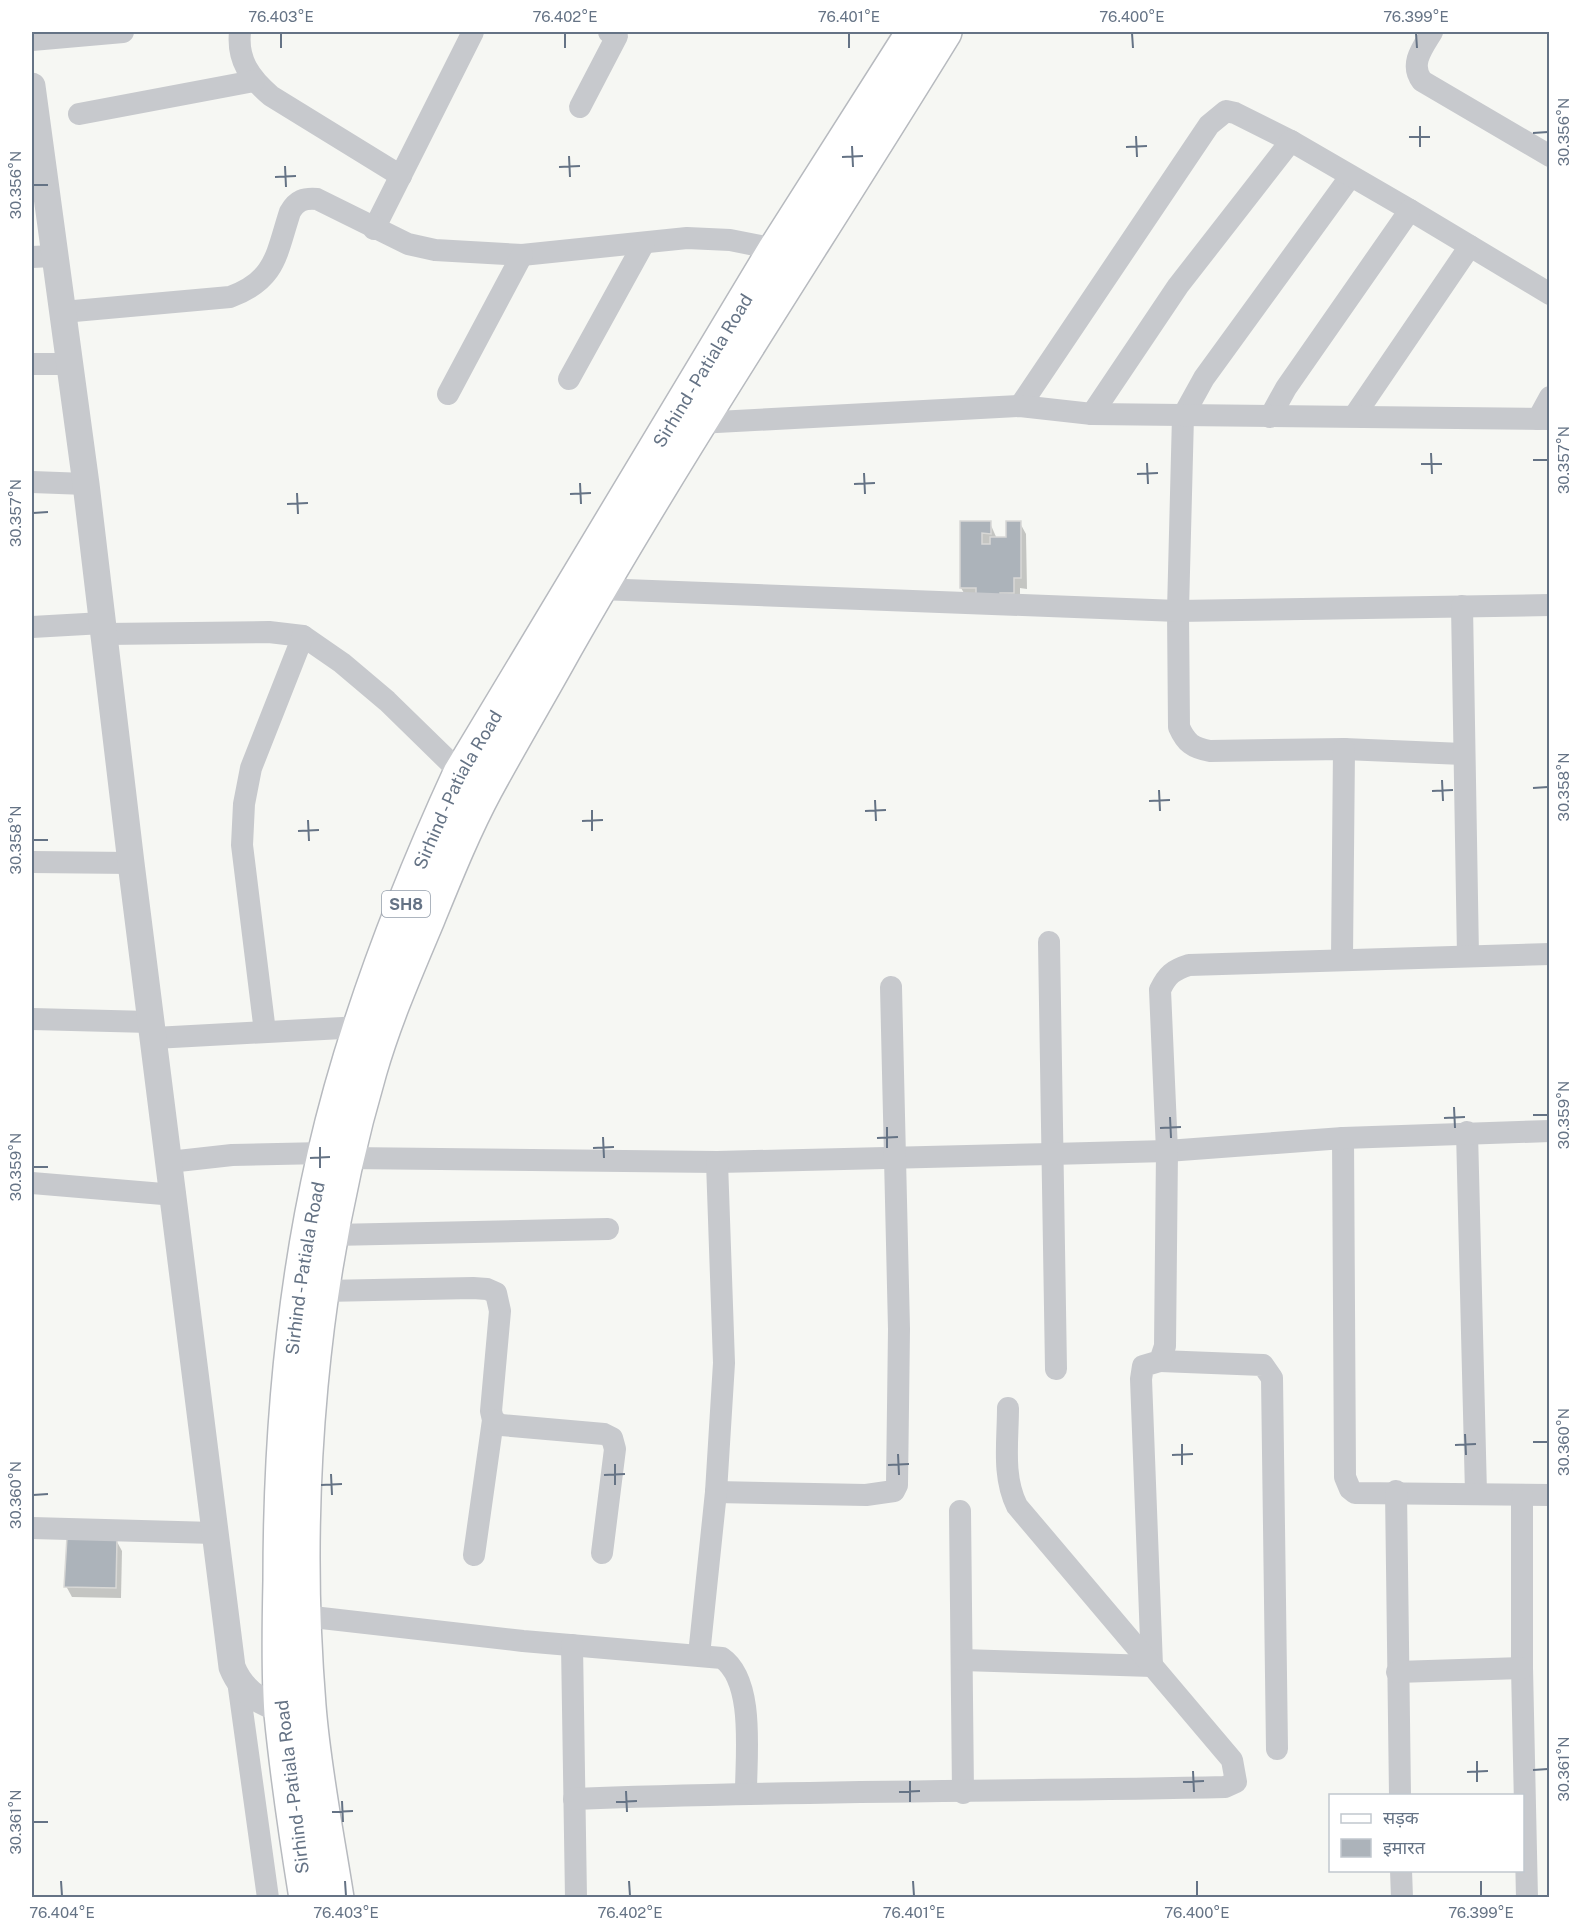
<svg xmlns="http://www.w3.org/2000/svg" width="1581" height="1929" font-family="'Public Sans','Noto Sans Devanagari',sans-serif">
<rect width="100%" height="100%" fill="#f6f7f3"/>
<!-- shadow -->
<g fill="#0003">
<polygon points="961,523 990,523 997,539 1008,538 1020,523 1026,534 1027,589 1020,588 1020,603 967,598 961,588"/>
<polygon points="116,1540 122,1551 121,1598 72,1597 66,1586"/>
</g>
<!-- building -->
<g fill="#acb3ba" stroke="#d8d8d6" stroke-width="1.5">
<polygon points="960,521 991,521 991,534 982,533 982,544 990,544 990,537 1006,537 1006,521 1021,521 1021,578 1014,578 1014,593 1000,593 1000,598 976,598 976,588 960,588"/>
<polygon points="67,1537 117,1539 116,1588 64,1587"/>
</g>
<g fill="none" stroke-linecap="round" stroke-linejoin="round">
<!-- primary casing -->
<g stroke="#b7babf" stroke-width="36">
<g id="primary">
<path id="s1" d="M306,1898C296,1836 287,1775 281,1714C278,1670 279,1625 280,1581C280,1437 292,1295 324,1155C354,1024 404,895 460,773L775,249L913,32"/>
<path d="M337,1898C327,1834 314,1770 309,1706C292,1497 311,1272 370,1071C385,1019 407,969 428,919C446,875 464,830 486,789C512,741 540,694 566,647C685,438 819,237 945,32"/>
</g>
</g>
<!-- minor -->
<g stroke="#c7c9cd" stroke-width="22">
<path d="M240,32C237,60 250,78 271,96L401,176"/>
<path d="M1432,32C1423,47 1409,64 1422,81L1550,156"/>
<polyline points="32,40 123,32"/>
<polyline points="580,107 617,36 609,32"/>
<polyline points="79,114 254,81"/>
<path d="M1350,177L1204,378L1183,416L1178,611L1179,727C1186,743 1193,748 1210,751L1344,749L1463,754"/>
<polyline points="374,229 473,32"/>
<polyline points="32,257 53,256"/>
<path d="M63,312L230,297C276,280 276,255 290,212C297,200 304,198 317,199L408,244L435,250L522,255L687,238L730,240L775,249"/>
<polyline points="32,364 69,364"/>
<polyline points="569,379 644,243"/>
<polyline points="448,394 522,255"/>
<polyline points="1020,406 1209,125 1226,111 1235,113 1291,141 1410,210 1550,294"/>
<polyline points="1092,414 1178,286 1291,141"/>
<polyline points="1355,415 1470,246"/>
<polyline points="1270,417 1286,388 1410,210"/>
<polyline points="1538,419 1550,397"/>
<polyline points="698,423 1020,406 1092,414 1550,419"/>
<polyline points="32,482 86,484"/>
<polyline points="599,589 1178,611 1550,605"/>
<polyline points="1462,606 1468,956"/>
<polyline points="32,627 103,623"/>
<polyline points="105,634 269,632 303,636 342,663 387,701 470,782"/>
<polyline points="32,862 131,863"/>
<polyline points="1049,942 1056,1369"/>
<polyline points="1342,958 1344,749"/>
<polyline points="32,1019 150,1022"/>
<polyline points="265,1032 242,845 244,804 251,768 303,636"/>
<polyline points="154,1038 361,1027"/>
<polyline points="1467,1132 1476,1493"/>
<polyline points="1343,1138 1345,1477 1350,1489 1355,1493 1550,1495"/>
<polyline points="347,1158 717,1162 1051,1154 1167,1151 1343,1138 1550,1131"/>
<polyline points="169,1162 232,1155 324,1153"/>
<polyline points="32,1183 175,1195"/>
<polyline points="333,1235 608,1229"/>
<polyline points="324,1291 473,1288 487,1289 496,1293 500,1311 491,1411 493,1420 474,1555"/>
<polyline points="1160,1361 1263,1365 1272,1378 1277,1749"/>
<polyline points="493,1420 501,1425 604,1434 612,1438 615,1449 602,1553"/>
<polyline points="1396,1491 1400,1796"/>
<polyline points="716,1492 866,1495 894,1491 897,1485 899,1329 891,987"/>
<polyline points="1522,1495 1522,1668 1527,1898"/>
<polyline points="960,1511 963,1793"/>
<polyline points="32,1528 214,1533"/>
<path d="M304,1616L523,1641L722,1658C755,1681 746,1755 746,1792"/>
<polyline points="572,1645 576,1898"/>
<polyline points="699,1655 716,1492 724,1363 717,1162"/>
<path d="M962,1660L1152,1666L1141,1379L1143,1366L1160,1361L1165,1346L1167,1151L1160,990C1167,975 1173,970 1189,965L1550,954"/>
<polyline points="1397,1672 1522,1668"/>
<polyline points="238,1681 268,1898"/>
<path d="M574,1799C791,1790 1008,1792 1225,1787L1236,1782L1232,1760L1017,1506C1002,1476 1008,1441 1008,1408"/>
<polyline points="1401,1870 1402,1898"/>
</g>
<!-- tertiary -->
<path stroke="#c7c9cd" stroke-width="27" d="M32,86L86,484L131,863L232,1667C243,1695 269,1709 298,1711"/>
<!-- primary -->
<use href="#primary" stroke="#fff" stroke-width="33"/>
</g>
<!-- ticks -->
<path fill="none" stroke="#657385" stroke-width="2" d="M281,33V48M565,33V48M849,33V48M1132,33L1133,48M1416,33L1417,48M1420,126V147M1533,133L1548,132M1136,136L1137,157M1409,137H1430M852,146L853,167M1126,147L1147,146M569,156L570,177M842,157L863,156M285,166L286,187M559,167L580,166M275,177L296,176M33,185H48M1431,453L1432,474M1533,460H1548M1147,463L1148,484M1421,464H1442M864,473L865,494M1137,474L1158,473M580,483L581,504M854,484L875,483M297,493L298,514M570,494L591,493M287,504L308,503M33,513L48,512M1442,780L1443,801M1533,788L1548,787M1159,790L1160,811M1432,791L1453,790M875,800L876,821M1149,801L1170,800M592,810V831M865,811L886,810M308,820L309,841M582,821L603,820M298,831L319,830M33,840H48M1454,1107L1455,1128M1533,1115H1548M1170,1117L1171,1138M1444,1118L1465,1117M887,1127V1148M1160,1128L1181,1127M603,1137L604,1158M877,1138L898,1137M320,1147V1168M593,1148L614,1147M310,1158L330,1157M33,1167H48M1465,1434L1466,1455M1533,1442H1548M1182,1444V1465M1455,1445L1476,1444M898,1454L899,1475M1172,1455L1193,1454M615,1464V1485M888,1465L909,1464M331,1474L332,1495M604,1475L625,1474M321,1485L342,1484M33,1495L48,1494M1477,1761V1782M1533,1770L1548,1769M1193,1771L1194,1792M1467,1772L1488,1771M910,1781V1802M1183,1782L1204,1781M626,1791L627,1812M899,1792L920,1791M342,1801L343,1822M616,1802L637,1801M332,1812L353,1811M33,1822H48M61,1881L62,1896M345,1881L346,1896M629,1881L630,1896M913,1881L914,1896M1197,1881V1896M1481,1881V1896"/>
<g text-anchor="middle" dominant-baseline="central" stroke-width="6" stroke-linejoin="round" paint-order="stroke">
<!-- shield labels -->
<rect fill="#fff" stroke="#939daa" stroke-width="1.5" x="382" y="891" width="48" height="26" rx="4.5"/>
<g font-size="16" font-weight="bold" fill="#657385">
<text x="406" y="904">SH8</text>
</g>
<!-- street labels -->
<g font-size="18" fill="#657385" stroke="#fff">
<text stroke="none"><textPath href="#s1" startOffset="1624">Sirhind - Patiala Road</textPath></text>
<text stroke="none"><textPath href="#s1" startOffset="1138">Sirhind - Patiala Road</textPath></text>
<text stroke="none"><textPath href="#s1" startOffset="633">Sirhind - Patiala Road</textPath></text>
<text transform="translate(292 1787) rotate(-97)">Sirhind - Patiala Road</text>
</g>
</g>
<!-- border -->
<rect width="1581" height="1929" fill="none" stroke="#ffffff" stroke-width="66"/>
<!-- legend -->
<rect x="1329" y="1794" width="195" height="78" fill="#ffffff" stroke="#c1c7ce" stroke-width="1.5"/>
<rect x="1341" y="1814" width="30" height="9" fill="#ffffff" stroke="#c1c7ce" stroke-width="1.5"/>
<text x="1383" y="1824" font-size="18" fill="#657385">सड़क</text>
<rect x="1341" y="1839" width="30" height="18" fill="#acb3ba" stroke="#c1c7ce" stroke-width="1.5"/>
<text x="1383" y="1854" font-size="18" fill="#657385">इमारत</text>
<rect x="33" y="33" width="1515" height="1863" fill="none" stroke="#657385" stroke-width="2"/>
<g font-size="15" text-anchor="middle" fill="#657385">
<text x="281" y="22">76.403°E</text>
<text x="565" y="22">76.402°E</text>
<text x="849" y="22">76.401°E</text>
<text x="1132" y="22">76.400°E</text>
<text x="1416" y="22">76.399°E</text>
<text transform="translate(1564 132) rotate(-90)" y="5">30.356°N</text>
<text transform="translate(16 185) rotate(-90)" y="5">30.356°N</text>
<text transform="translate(1564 460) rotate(-90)" y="5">30.357°N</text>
<text transform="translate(16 513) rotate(-90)" y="5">30.357°N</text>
<text transform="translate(1564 787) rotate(-90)" y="5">30.358°N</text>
<text transform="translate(16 840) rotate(-90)" y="5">30.358°N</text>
<text transform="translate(1564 1115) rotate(-90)" y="5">30.359°N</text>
<text transform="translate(16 1167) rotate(-90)" y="5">30.359°N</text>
<text transform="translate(1564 1442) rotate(-90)" y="5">30.360°N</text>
<text transform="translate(16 1495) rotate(-90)" y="5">30.360°N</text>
<text transform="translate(1564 1769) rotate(-90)" y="5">30.361°N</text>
<text transform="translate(16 1822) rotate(-90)" y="5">30.361°N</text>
<text x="62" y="1918">76.404°E</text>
<text x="346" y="1918">76.403°E</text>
<text x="630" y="1918">76.402°E</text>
<text x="914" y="1918">76.401°E</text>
<text x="1197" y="1918">76.400°E</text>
<text x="1481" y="1918">76.399°E</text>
</g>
</svg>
